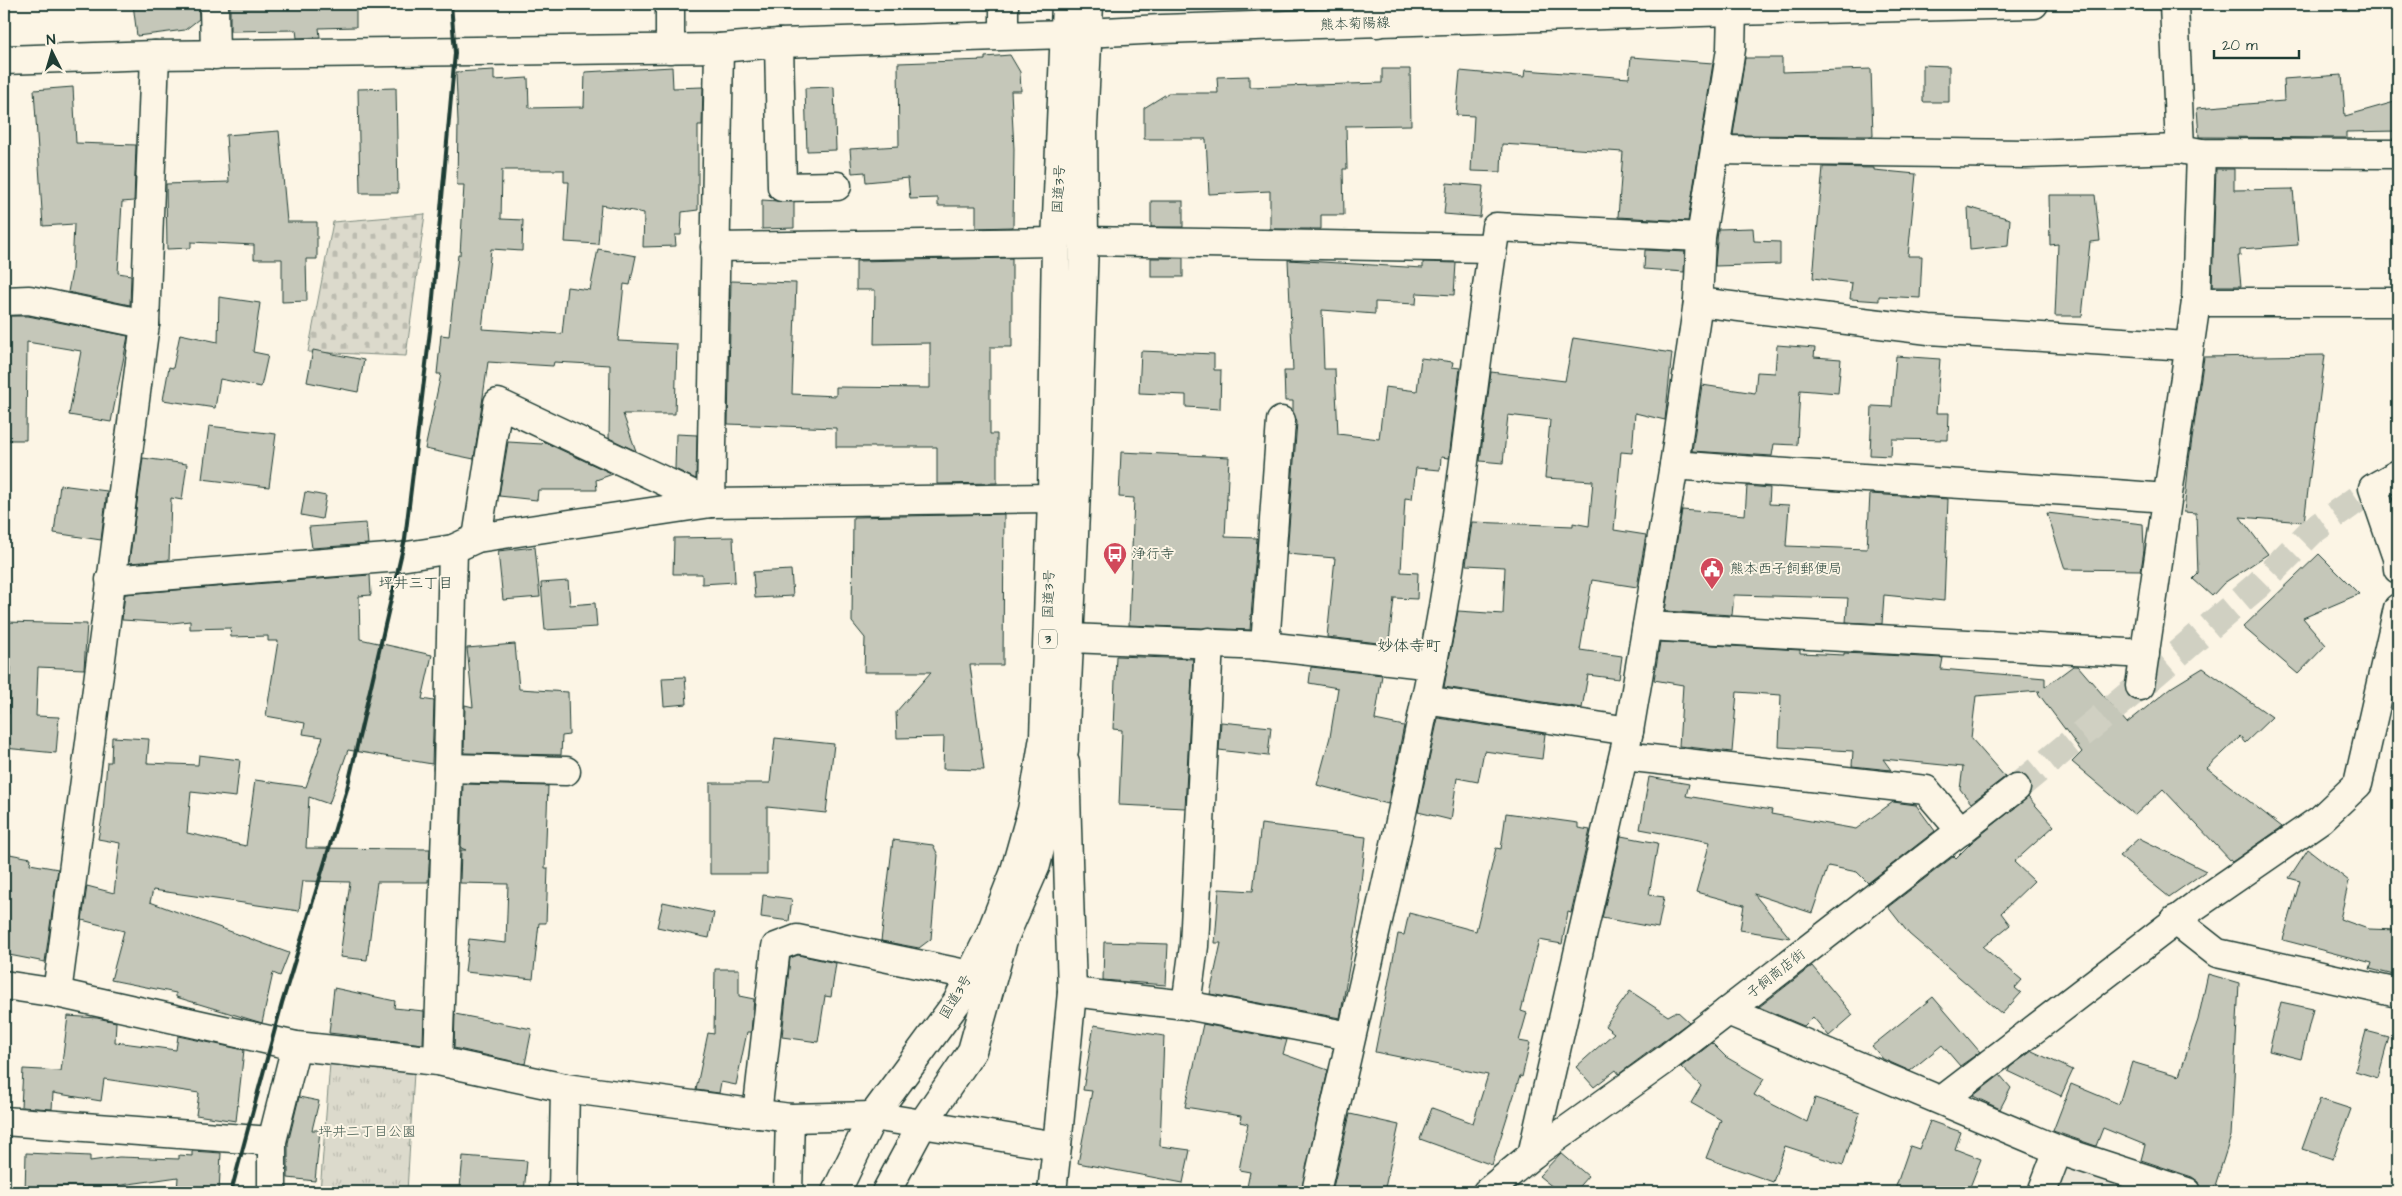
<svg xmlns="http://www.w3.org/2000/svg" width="2402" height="1196" font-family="'Architects Daughter','Klee One',sans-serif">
<defs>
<pattern id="cemetery-stones" width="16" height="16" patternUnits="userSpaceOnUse" patternTransform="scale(1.25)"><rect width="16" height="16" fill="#dcdacc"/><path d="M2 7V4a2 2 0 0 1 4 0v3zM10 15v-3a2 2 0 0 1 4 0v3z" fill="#bcbcb0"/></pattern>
<pattern id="park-tufts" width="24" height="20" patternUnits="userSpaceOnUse" patternTransform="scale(1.25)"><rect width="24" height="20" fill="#dcdacc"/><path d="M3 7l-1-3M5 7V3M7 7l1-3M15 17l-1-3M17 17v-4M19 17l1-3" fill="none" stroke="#bcbcb0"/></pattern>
</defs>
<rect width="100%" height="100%" fill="#fcf5e5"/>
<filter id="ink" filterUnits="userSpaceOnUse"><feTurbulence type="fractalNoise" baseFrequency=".02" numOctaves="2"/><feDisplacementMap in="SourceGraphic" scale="10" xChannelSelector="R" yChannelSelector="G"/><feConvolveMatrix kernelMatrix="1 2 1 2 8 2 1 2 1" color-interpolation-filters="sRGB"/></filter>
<g filter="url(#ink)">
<!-- built -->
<polygon fill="#ece7d8" points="2083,1164 2163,1192 2058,1192 2068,1169"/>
<!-- cemetery -->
<polygon fill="url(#cemetery-stones)" stroke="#7e8c80" points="425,214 406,356 308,352 333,222"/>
<!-- park -->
<polygon fill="url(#park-tufts)" stroke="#7e8c80" points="330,1063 414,1072 407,1192 320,1192"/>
<!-- building -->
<g fill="#c5c7b9" stroke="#1f3d34">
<polygon points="133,4 198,4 199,19 185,30 137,36"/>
<polygon points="230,4 356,4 356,27 319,28 320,37 297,38 296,30 230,31"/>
<polygon points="1010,55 1020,72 1021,91 1011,91 1014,149 1013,227 976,228 976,206 938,206 938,198 910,199 908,178 866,182 865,172 852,173 850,149 899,146 898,63 985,60 985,57"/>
<polygon points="1631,57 1713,63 1688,221 1618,217 1623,152 1502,144 1501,172 1471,171 1474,116 1456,115 1460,71 1524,77 1525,70 1629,78"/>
<polygon points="1745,58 1782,58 1782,72 1871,69 1873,136 1733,135"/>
<polygon points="1923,65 1949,66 1949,102 1923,102"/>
<polygon points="672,67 673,88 703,87 702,125 698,125 698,210 682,212 681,235 675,235 676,246 643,247 644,213 601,205 598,244 565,242 569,182 564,182 564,170 502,170 501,219 523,220 522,251 491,249 482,329 562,334 567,287 590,290 598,249 636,256 630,285 624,284 618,341 677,344 675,414 623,414 636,451 609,438 610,365 554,362 553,366 488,362 474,459 425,449 441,374 437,374 441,335 449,336 458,255 460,255 464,185 457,185 458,122 456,72 494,70 494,80 528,78 529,108 584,107 585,72"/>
<polygon points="1382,69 1410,69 1411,125 1346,126 1347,169 1343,169 1344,215 1321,215 1321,229 1270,229 1270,191 1209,194 1206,139 1144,139 1144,108 1168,93 1218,93 1217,77 1249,76 1249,87 1382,83"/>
<polygon points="2342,75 2345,116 2398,101 2398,131 2346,132 2346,138 2199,137 2197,108 2284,101 2283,79"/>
<polygon points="73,87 76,143 136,145 134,201 122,202 118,273 131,275 130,305 68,292 72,271 74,224 43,226 34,90"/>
<polygon points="834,87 836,150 807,151 805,88"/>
<polygon points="396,88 398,193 360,193 358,89"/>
<polygon points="279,131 287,222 317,222 317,259 306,259 307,301 282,302 282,259 254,259 254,245 191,242 191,248 167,249 166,184 229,182 226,135"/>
<polygon points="1823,167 1874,168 1874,170 1916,174 1908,256 1922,256 1920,298 1879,296 1879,301 1850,299 1852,283 1813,278"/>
<polygon points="2216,169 2234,169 2234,190 2293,189 2298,245 2240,249 2240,256 2238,256 2241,286 2212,286"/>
<polygon points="1447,183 1483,186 1480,217 1444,214"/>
<polygon points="2049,195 2095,195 2100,241 2090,242 2082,316 2055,316 2058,244 2050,245"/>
<polygon points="762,200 794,202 794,228 762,229"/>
<rect x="1151" y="201" width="32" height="26"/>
<polygon points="1968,207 2010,219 2008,246 1970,250"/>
<polygon points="1753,228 1754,241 1780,242 1780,264 1715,266 1718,229"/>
<polygon points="1645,250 1685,252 1684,272 1644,269"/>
<polygon points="1012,258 1012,347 990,347 990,434 997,434 997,483 937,484 937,447 836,447 836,428 728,424 731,281 796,283 792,394 836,396 836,387 930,388 930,343 874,344 875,290 856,290 856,261"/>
<rect x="1151" y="258" width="32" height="19"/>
<polygon points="1288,260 1423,268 1423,262 1456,263 1454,295 1417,293 1416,304 1375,302 1375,314 1322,310 1324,369 1335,369 1338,434 1379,439 1385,387 1417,391 1421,358 1453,362 1452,367 1460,368 1449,458 1441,457 1440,470 1416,468 1412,499 1405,498 1401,572 1418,573 1417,599 1394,598 1389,641 1387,644 1327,637 1335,558 1287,554 1297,422 1293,412 1293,401 1285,401 1284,371 1293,371"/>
<polygon points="219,297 260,303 253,352 268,355 261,387 220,379 215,408 163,400 169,367 173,368 180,334 218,342"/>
<polygon points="4,316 28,316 128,336 111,422 69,415 81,351 27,342 26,440 4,440"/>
<polygon points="1573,338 1672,353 1665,420 1635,413 1632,453 1621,452 1614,530 1646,535 1637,587 1592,580 1580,650 1622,656 1619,679 1588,675 1582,708 1444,687 1458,611 1503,614 1505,567 1466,565 1472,522 1573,526 1573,523 1589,526 1593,481 1545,478 1550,420 1508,415 1503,463 1480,461 1491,372 1565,381"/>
<polygon points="1777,345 1815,348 1814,357 1841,359 1838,393 1800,390 1797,445 1774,444 1772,456 1692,451 1702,385 1755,393 1757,372 1775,373"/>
<polygon points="313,350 364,360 358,392 307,382"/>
<polygon points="1141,351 1214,354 1214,370 1221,370 1220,409 1186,407 1186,395 1139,393"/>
<polygon points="2325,355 2304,522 2240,517 2268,554 2224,583 2212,596 2193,579 2198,574 2196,513 2184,512 2189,460 2204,357"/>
<polygon points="1896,356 1940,359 1936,413 1949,413 1948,440 1892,439 1891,456 1870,455 1872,406 1892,407"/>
<polygon points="209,426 276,434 269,487 202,479"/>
<polygon points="676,434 697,435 696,479 675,469"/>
<polygon points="508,442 542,444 544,442 613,474 596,480 597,490 538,490 537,500 499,496"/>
<polygon points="1121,452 1229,457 1225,537 1257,538 1250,630 1129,625 1134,498 1119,497"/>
<polygon points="143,458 187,464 182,500 171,498 169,560 129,563"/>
<polygon points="60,485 107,491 101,540 54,533"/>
<polygon points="1747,486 1770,488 1769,504 1789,505 1786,546 1867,549 1870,494 1948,499 1944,601 1884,595 1882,624 1846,622 1848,598 1734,595 1732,615 1665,611 1682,510 1745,515"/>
<polygon points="305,492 326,496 322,519 301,515"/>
<polygon points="2047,513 2143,524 2144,550 2141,570 2065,569"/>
<polygon points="1004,514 1003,665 970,665 984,770 943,769 944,737 897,738 896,712 931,672 864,672 865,638 852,622 853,517"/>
<polygon points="366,523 368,544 312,548 309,527"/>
<polygon points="733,537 735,582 702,584 702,574 673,574 674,538"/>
<polygon points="535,547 540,597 503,600 498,551"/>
<polygon points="2319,554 2359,594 2303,618 2326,645 2298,674 2243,627"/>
<polygon points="791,570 793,596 755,598 753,572"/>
<polygon points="370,575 371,595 359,596 360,639 432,655 422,699 434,701 432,764 348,750 329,804 309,797 306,848 430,849 428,882 377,882 367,960 340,957 350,882 303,881 299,911 153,890 150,902 289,953 280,976 273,973 262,1023 176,997 176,993 111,980 124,931 82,920 87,886 114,893 120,843 98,839 103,813 107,762 111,762 112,737 149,739 147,763 198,765 199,755 240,760 236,797 191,792 187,833 246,846 255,780 306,787 323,737 303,734 305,723 266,716 278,641 268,641 268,636 231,637 230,628 190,629 190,621 172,623 122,620 125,594"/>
<polygon points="568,581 570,605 595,603 597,627 545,630 541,583"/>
<polygon points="5,622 87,624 84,669 38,667 36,716 59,717 56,753 4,748 6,714 9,714 11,667 4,666"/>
<polygon points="1660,642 1800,650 1800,653 1844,655 1844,653 1943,658 1941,669 2045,678 2045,687 2073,666 2078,666 2127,723 2172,687 2203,668 2272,717 2245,743 2240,737 2207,768 2282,827 2232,862 2163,789 2135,815 2072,762 2082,752 2038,693 2040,691 1976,696 1971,738 2005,777 1971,803 1960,789 1963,767 1883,759 1891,770 1852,766 1853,751 1779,747 1781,695 1737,692 1732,752 1679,746 1683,685 1654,680"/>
<polygon points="515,644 519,689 568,692 569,735 562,736 561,755 464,753 465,705 473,707 467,648"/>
<polygon points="1116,656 1193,659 1185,808 1119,805 1122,730 1113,729"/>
<polygon points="1311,667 1382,675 1375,720 1404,726 1388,804 1317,785 1330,737 1338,688 1309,683"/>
<polygon points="685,677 687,704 664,706 662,678"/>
<polygon points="1438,718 1545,734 1542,759 1484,751 1478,782 1457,778 1451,820 1418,812"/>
<polygon points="1221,722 1271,727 1268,756 1219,750"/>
<polygon points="775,738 834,744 826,813 767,807 767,874 710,874 710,783 770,783"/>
<polygon points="1649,777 1689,784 1686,796 1772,810 1771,814 1856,829 1893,802 1916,805 1935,831 1868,883 1857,872 1828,866 1812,913 1754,894 1790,938 1740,930 1744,905 1696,892 1710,842 1640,829"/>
<polygon points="463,784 548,786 545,868 548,868 546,923 539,923 533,979 465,972 469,939 506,943 508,884 460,883 461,850 466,850 461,848"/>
<polygon points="2028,797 2054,826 2014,862 2034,881 2001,913 2010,925 1983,947 2022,980 2015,988 2021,993 2002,1014 1909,934 1888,907 1954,856 1956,858 1972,842"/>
<polygon points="1506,813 1578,823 1578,828 1590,830 1571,913 1568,912 1562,944 1539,940 1521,1011 1527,1013 1519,1041 1530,1043 1522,1077 1520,1076 1492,1165 1420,1139 1432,1108 1473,1123 1488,1075 1375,1052 1398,934 1404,935 1409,913 1476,931 1496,848 1501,849"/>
<polygon points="1261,824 1366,837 1359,900 1361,900 1340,1018 1210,994 1221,943 1215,943 1219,889 1253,891"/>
<polygon points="1621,836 1658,843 1649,895 1664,897 1658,928 1602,918"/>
<polygon points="2139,838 2206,871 2169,897 2119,856"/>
<polygon points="893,840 933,845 938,855 931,939 919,948 881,941"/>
<polygon points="2308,849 2349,881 2340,919 2368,929 2398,930 2398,976 2370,969 2372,963 2283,940 2300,881 2289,878"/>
<polygon points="4,853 31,858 30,864 58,869 45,962 4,954"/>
<polygon points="763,895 792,899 789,921 761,917"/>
<polygon points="663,902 714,913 709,938 657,927"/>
<polygon points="1104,942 1168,944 1166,985 1103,980"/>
<polygon points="798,955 836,963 831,997 825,996 818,1042 782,1037 790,958"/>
<polygon points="1812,966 1853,1015 1829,1036 1813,1017 1804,1026 1759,1007"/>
<polygon points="715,969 739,969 739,996 754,999 751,1032 747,1032 736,1085 721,1082 719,1093 696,1090 708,1033 714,1034"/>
<polygon points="2208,974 2239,983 2231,1136 2213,1192 2202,1192 2199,1182 2192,1177 2141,1160 2145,1145 2103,1128 2096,1146 2053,1131 2071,1084 2119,1104 2132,1062 2179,1076 2198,1020"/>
<polygon points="334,988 395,1001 394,1008 424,1011 423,1044 329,1033"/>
<polygon points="1630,991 1668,1016 1677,1011 1689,1022 1619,1074 1616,1070 1594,1087 1576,1067 1614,1033 1605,1026"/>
<polygon points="1933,997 1980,1052 1960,1066 1942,1045 1910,1071 1883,1059 1872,1046"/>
<polygon points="2281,1002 2313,1009 2301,1059 2269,1051"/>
<polygon points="455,1014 532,1029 525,1064 454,1048"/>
<polygon points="68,1016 97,1018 116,1022 115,1042 176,1050 178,1036 244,1050 236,1121 196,1115 199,1093 104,1079 101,1101 53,1093 52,1109 21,1107 23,1069 61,1071"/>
<polygon points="1203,1024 1287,1040 1283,1054 1328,1070 1301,1192 1246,1192 1250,1172 1239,1170 1248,1124 1240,1122 1241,1116 1185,1107"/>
<polygon points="1094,1025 1164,1036 1160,1146 1190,1150 1183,1183 1078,1163 1092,1091 1083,1090"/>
<polygon points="2366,1031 2389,1037 2378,1078 2355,1071"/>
<polygon points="1712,1043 1726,1057 1764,1079 1754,1095 1807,1122 1815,1098 1860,1113 1843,1165 1785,1146 1773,1182 1706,1158 1721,1120 1691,1103 1701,1086 1681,1067"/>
<polygon points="2032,1051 2073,1070 2061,1096 2008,1071 2010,1067"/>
<polygon points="2000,1075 2011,1088 2000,1109 1973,1096"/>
<polygon points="299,1097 319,1101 312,1130 320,1130 315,1181 288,1178 288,1143"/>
<polygon points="2320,1099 2351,1109 2333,1159 2302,1149"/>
<polygon points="1350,1114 1399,1125 1384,1192 1332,1192"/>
<polygon points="1930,1121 1961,1132 1955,1149 1981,1159 1968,1192 1894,1192 1910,1146 1919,1149"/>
<polygon points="192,1151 221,1153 219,1192 177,1192 178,1177 115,1186 55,1186 55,1192 25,1192 26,1153 90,1156 90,1161 119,1157 179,1159 179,1155 192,1156"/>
<polygon points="1561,1153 1588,1176 1574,1192 1559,1192 1539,1176"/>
<polygon points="463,1156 527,1161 524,1192 460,1188"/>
</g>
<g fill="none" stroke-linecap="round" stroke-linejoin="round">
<!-- minor-tunnel -->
<polyline stroke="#d0d0c2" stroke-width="28" stroke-dasharray="28 14" stroke-linecap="butt" points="2016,788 2140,686 2258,585 2312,531 2373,488"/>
<!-- minor casing -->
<g stroke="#1f3d34" stroke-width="31">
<g id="minor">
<polyline points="214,4 215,55"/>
<polyline points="670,4 670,49"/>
<polyline points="1004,4 1004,35"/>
<polyline points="2174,4 2180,149"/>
<polyline points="1377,23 1378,4"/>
<polyline points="779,43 782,187 837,186"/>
<polyline points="4,60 155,55 719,48 779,43 1066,34"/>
<polyline points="1715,150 2026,154 2180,149 2201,153 2398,154"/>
<polyline points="1084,241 1492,248"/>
<polyline points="715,247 1056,242"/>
<polyline points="4,301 29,300 145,324"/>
<polyline points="1698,302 1929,330 2188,346"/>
<polyline points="2196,302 2398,302"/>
<path d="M1674,465C1838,478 2003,485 2167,498"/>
<polyline points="2398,474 2373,488 2397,558 2398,569"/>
<polyline points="711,503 719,48"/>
<polyline points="477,538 498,403 711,503"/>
<polyline points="110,580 400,557 453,549 477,538 711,503 1052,498"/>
<polyline points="1647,626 2145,654"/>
<polyline points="1070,638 1265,646 1433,665"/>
<polyline points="1265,646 1281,421"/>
<polyline points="2140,686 2196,302 2201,153"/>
<polyline points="1425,700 1629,731"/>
<polyline points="1624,756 1926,790 1961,831"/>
<polyline points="448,768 566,771"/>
<polyline points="2175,920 2217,953 2398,993"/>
<polyline points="4,985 57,993 296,1046 438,1061 565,1088 790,1118 873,1116 1057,1146 1052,1192"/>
<polyline points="1072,992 1186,1005 1350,1036"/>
<polyline points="57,993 145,324 155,55"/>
<polyline points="1186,1005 1194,946 1209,642"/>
<polyline points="1728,1011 2058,1150 2187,1192"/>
<polyline points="438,1061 448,768 453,549"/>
<polyline points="1942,1100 2195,906 2321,819 2358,784 2398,608"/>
<polyline points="757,1114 776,947 797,939 970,975"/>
<polyline points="4,1121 272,1141"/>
<polyline points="1057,1146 1072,992 1065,762"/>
<polyline points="1532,1155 1629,731 1674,465 1698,302 1701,237 1731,49 1732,11"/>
<polyline points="272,1192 272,1141 296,1046"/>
<polyline points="563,1192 565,1088"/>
<polyline points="788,1192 790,1118"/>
<path d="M1316,1192C1355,1017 1398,843 1432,667C1461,522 1472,373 1496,227L1701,237"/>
<polyline points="1487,1192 1532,1155 1662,1062 2016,788"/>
<polyline points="2042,1192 2058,1150"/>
</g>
</g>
<!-- major casing -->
<g stroke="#1f3d34" stroke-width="31">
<polyline id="major" points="1066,34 1162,29 1732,11 2034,4"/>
</g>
<!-- highway casing -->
<g stroke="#1f3d34" stroke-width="31">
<g id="highway">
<polyline points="836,1192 873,1116 957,1002 990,935 1014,874 1032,810 1044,737 1052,498 1056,242 1066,4"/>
<polyline points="886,1192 923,1123 972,1051 1003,940 1036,865 1064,750 1076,491 1084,241 1083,126 1089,4"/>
</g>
</g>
<!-- minor -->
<use href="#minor" stroke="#fcf5e5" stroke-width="28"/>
<!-- major -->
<use href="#major" stroke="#fcf5e5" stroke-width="28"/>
<!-- highway -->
<use href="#highway" stroke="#fcf5e5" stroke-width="28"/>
<!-- rail -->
<polyline stroke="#1f3d34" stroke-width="4" points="231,1192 282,1003 347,789 405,539 430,331 455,53 451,4"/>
</g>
</g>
<!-- icons -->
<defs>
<g id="bus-pin" transform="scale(1.25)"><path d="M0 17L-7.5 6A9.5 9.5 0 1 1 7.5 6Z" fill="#d1495b" stroke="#fcf5e5"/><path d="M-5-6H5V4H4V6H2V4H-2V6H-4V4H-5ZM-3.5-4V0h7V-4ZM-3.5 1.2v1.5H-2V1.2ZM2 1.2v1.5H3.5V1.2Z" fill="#fff"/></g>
<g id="civic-pin" transform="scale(1.25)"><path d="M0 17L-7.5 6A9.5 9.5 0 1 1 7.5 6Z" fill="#d1495b" stroke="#fcf5e5"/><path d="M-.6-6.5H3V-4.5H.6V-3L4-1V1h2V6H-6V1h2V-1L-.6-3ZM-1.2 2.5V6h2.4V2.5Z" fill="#fff"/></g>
</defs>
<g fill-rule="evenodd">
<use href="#bus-pin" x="1115" y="554"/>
<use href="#civic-pin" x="1712" y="569"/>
</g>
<g text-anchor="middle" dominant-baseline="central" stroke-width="4" stroke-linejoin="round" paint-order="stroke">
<!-- shield labels -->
<rect fill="#fcf5e5" stroke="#617469" stroke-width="1" x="1039" y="629.5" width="18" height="19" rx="4"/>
<g font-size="12" font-weight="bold" fill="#1f3d34">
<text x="1048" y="639">3</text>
</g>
<!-- street labels -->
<g font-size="14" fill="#1f3d34" stroke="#fcf5e5">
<text transform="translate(1355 24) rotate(-2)">熊本菊陽線</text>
<text transform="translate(1059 189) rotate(-87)">国道3号</text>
<text transform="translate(1049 594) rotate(-88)">国道3号</text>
<text transform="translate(1776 974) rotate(-38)">子飼商店街</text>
<text transform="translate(956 997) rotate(-59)">国道3号</text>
</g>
<!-- poi labels -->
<g font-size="14" fill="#1f3d34" stroke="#fcf5e5" text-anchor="start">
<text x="1132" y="554">浄行寺</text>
<text x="1730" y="569">熊本西子飼郵便局</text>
</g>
<!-- park labels -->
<g font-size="14" fill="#455c52" stroke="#fcf5e5">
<text x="367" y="1132">坪井二丁目公園</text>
</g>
<!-- neighbourhood labels -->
<g font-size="15" fill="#1f3d34" stroke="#fcf5e5">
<text x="416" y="583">坪井三丁目</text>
</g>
<!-- quarter labels -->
<g font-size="16" fill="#1f3d34" stroke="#fcf5e5">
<text x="1409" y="646">妙体寺町</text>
</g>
</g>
<!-- margin -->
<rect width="2402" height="1196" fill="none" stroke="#fcf5e5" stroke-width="20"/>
<rect x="10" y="10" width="2382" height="1176" fill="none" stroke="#1f3d34" stroke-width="2" filter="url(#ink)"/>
<!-- north arrow -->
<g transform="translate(52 52) rotate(355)" stroke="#fcf5e5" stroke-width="4" paint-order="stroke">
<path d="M0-4L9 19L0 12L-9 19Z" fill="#1f3d34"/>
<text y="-8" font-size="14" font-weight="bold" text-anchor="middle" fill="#1f3d34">N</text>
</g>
<!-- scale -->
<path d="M2214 50v8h85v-8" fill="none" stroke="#1f3d34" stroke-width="2.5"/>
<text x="2222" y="50" font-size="15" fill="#1f3d34" stroke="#fcf5e5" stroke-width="4" paint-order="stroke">20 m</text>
</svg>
